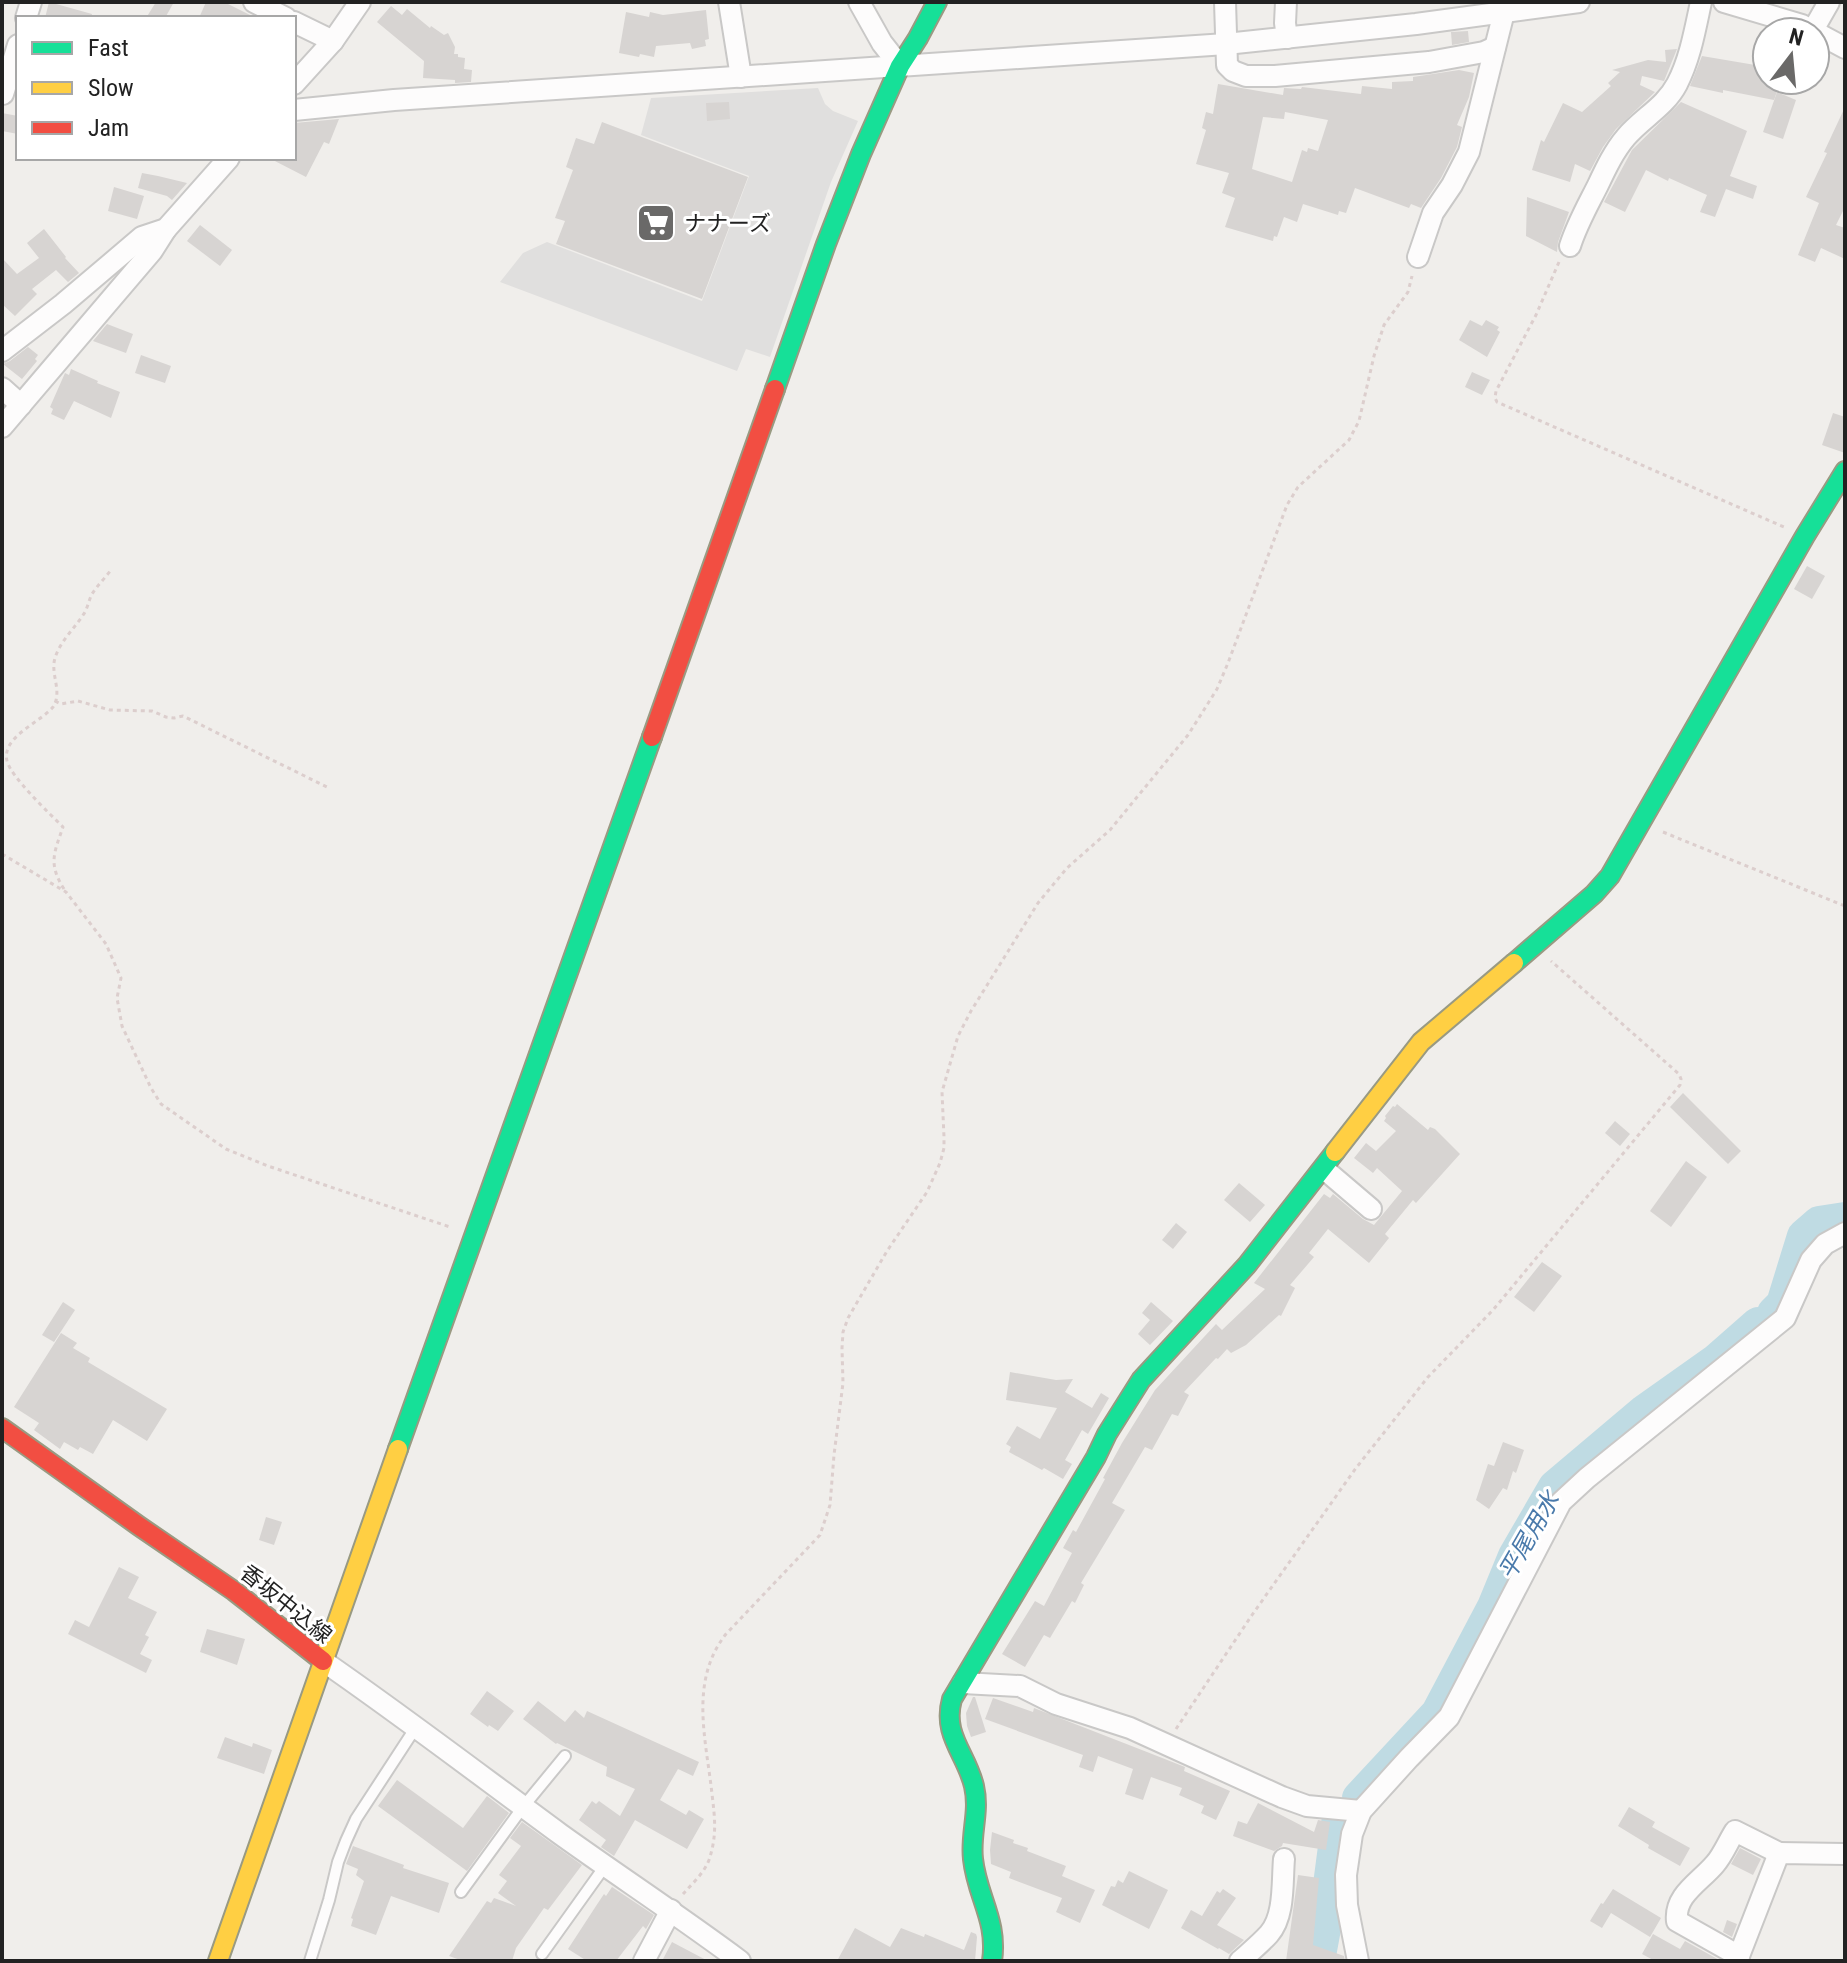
<svg xmlns="http://www.w3.org/2000/svg" width="1847" height="1963" font-family="'Roboto Condensed','Noto Sans JP',sans-serif">
<rect width="100%" height="100%" fill="#f0eeeb"/>
<!-- parking -->
<polygon fill="#e0dfde" points="818,88 825,104 833,111 858,121 831,182 770,357 746,349 737,371 500,282 523,253 547,242 702,301 749,176 641,135 651,98"/>
<g fill="none" stroke-linecap="round" stroke-linejoin="round">
<!-- river -->
<g stroke="#bfdbe3" stroke-width="34">
<polyline points="1774,1313 1783,1304 1804,1236 1819,1223 1845,1219"/>
<polyline points="1359,1798 1438,1713 1494,1607 1515,1556 1555,1487 1645,1411 1717,1360 1758,1324"/>
<polyline points="1318,1961 1325,1923 1338,1824"/>
</g>
</g>
<!-- building -->
<g fill="#d7d4d2" fill-rule="evenodd">
<polygon points="49,2 92,14 91,18 45,18"/>
<polygon points="156,2 174,2 165,18 146,18"/>
<polygon points="206,2 224,2 256,18 199,18"/>
<polygon points="391,6 402,15 407,9 430,28 431,26 444,35 448,33 455,47 454,54 458,54 458,57 465,58 464,69 472,70 471,82 455,83 455,80 423,78 424,61 377,22"/>
<polygon points="706,10 709,39 705,40 706,46 692,49 690,43 656,46 654,57 640,54 639,57 619,53 626,12 649,17 650,12 663,15"/>
<polygon points="1468,31 1469,42 1452,45 1451,32"/>
<polygon points="1677,49 1664,81 1642,76 1640,85 1655,92 1616,129 1603,147 1590,171 1575,164 1570,182 1532,170 1541,140 1544,142 1563,103 1582,112 1611,86 1608,83 1620,72 1612,70 1648,60 1666,62 1665,50"/>
<polygon points="1702,56 1767,67 1767,80 1781,80 1774,100 1723,90 1723,93 1690,86"/>
<path d="M1459,70L1474,73L1469,97L1457,125L1462,127L1457,147L1441,178L1421,208L1411,204L1409,208L1355,188L1346,213L1339,211L1338,215L1303,204L1297,222L1284,217L1277,237L1274,236L1273,241L1225,227L1235,198L1222,193L1229,173L1196,164L1206,130L1202,128L1206,112L1213,114L1218,84L1283,95L1284,88L1301,89L1302,87L1361,94L1362,86L1392,89V82L1413,81V77ZM1285,112L1328,120L1318,151L1308,148L1307,152L1302,150L1292,182L1252,169L1263,117L1284,119Z"/>
<polygon points="1777,92 1796,100 1783,139 1763,132"/>
<polygon points="729,102 730,119 707,121 706,103"/>
<polygon points="1681,102 1747,131 1730,176 1757,186 1753,199 1726,189 1715,217 1700,212 1707,195 1669,178 1668,181 1646,170 1625,212 1604,202 1632,150"/>
<polygon points="1845,107 1845,207 1836,225 1845,228 1845,259 1821,248 1815,262 1798,255 1819,203 1806,197 1827,153 1824,152"/>
<polygon points="2,113 18,116 18,134 2,131"/>
<polygon points="339,119 329,144 324,142 306,177 269,158 294,158 294,123"/>
<polygon points="602,122 748,177 702,299 556,244 565,221 555,218 573,170 566,167 576,138 594,144"/>
<polygon points="142,173 158,176 187,183 172,200 167,196 138,188"/>
<polygon points="114,187 144,196 137,219 108,211"/>
<polygon points="1527,197 1569,212 1558,242 1557,252 1526,236"/>
<polygon points="200,225 232,250 220,266 187,241"/>
<polygon points="44,229 66,257 65,258 79,273 68,282 56,270 32,289 37,294 15,316 2,304 2,258 17,274 39,258 27,243"/>
<polygon points="1470,320 1482,326 1486,320 1499,327 1497,330 1500,332 1487,357 1459,340"/>
<polygon points="107,324 133,334 126,353 93,341"/>
<polygon points="28,347 38,355 35,359 37,361 22,379 3,364 10,361"/>
<polygon points="141,355 171,366 165,383 135,373"/>
<polygon points="71,369 98,381 97,383 120,392 111,418 74,401 64,420 51,414 53,409 50,407 65,373 69,375"/>
<polygon points="1472,372 1490,380 1482,395 1465,387"/>
<polygon points="1833,413 1845,417 1845,453 1822,445"/>
<polygon points="1807,566 1825,576 1812,599 1794,589"/>
<polygon points="1683,1093 1741,1151 1728,1164 1670,1107"/>
<polygon points="1397,1104 1428,1130 1430,1127 1435,1129 1460,1154 1416,1203 1413,1200 1385,1234 1389,1238 1369,1263 1328,1229 1309,1253 1314,1257 1290,1285 1295,1288 1281,1316 1279,1315 1246,1345 1231,1353 1227,1349 1218,1359 1216,1358 1184,1392 1189,1395 1178,1416 1172,1414 1152,1450 1145,1447 1112,1503 1125,1510 1081,1583 1084,1585 1075,1603 1072,1601 1050,1638 1044,1635 1025,1667 1002,1654 1035,1601 1044,1606 1072,1553 1063,1548 1073,1530 1076,1532 1105,1479 1103,1478 1122,1443 1155,1390 1216,1324 1222,1330 1265,1289 1254,1283 1324,1194 1330,1198 1333,1194 1363,1219 1374,1225 1402,1191 1377,1168 1373,1173 1354,1158 1366,1143 1376,1151 1396,1131 1384,1121 1386,1118 1385,1116 1393,1106 1395,1107"/>
<polygon points="1615,1121 1630,1134 1620,1146 1605,1133"/>
<polygon points="1686,1161 1707,1177 1671,1227 1650,1211"/>
<polygon points="1239,1183 1265,1205 1250,1222 1224,1200"/>
<polygon points="1176,1223 1187,1232 1173,1249 1162,1240"/>
<polygon points="1542,1262 1562,1276 1534,1312 1514,1297"/>
<polygon points="63,1302 75,1310 54,1342 42,1335"/>
<polygon points="1151,1302 1173,1321 1150,1345 1138,1334 1150,1320 1142,1313"/>
<polygon points="61,1333 77,1343 73,1348 90,1358 88,1362 167,1409 147,1441 113,1420 93,1454 80,1447 78,1450 64,1442 60,1449 34,1430 39,1423 14,1407"/>
<polygon points="1010,1372 1056,1380 1073,1379 1065,1392 1092,1408 1101,1393 1109,1398 1088,1434 1082,1430 1065,1460 1072,1464 1063,1479 1044,1468 1042,1470 1009,1452 1011,1447 1006,1444 1017,1426 1040,1439 1057,1408 1006,1400"/>
<polygon points="1503,1442 1524,1450 1516,1473 1513,1471 1507,1490 1503,1488 1489,1509 1476,1500 1488,1464 1494,1466"/>
<polygon points="266,1517 282,1522 274,1545 259,1540"/>
<polygon points="119,1567 139,1577 128,1598 157,1612 145,1635 149,1637 140,1654 152,1660 146,1673 68,1634 75,1620 89,1627"/>
<polygon points="207,1629 245,1639 237,1665 200,1652"/>
<polygon points="487,1691 514,1711 498,1731 489,1725 488,1727 470,1714"/>
<polygon points="973,1697 975,1697 986,1732 971,1737 967,1726 966,1713"/>
<polygon points="993,1698 1033,1712 1034,1708 1147,1752 1185,1767 1184,1771 1230,1791 1216,1820 1201,1813 1204,1806 1179,1795 1182,1788 1151,1777 1143,1800 1125,1794 1133,1769 1098,1756 1093,1772 1079,1767 1083,1755 985,1719"/>
<polygon points="538,1701 565,1722 575,1710 584,1718 587,1711 699,1762 693,1776 678,1769 660,1800 686,1815 689,1810 704,1819 687,1849 635,1820 614,1856 601,1847 606,1840 579,1820 592,1801 596,1804 599,1801 620,1816 635,1789 606,1776 607,1767 557,1743 556,1744 523,1719"/>
<polygon points="225,1737 252,1747 253,1743 272,1750 264,1774 217,1758"/>
<polygon points="397,1780 463,1828 487,1796 509,1813 467,1871 378,1806"/>
<polygon points="1258,1803 1314,1832 1318,1820 1330,1822 1326,1850 1283,1843 1282,1846 1274,1851 1233,1836 1238,1821 1247,1824"/>
<polygon points="1629,1807 1655,1822 1652,1827 1690,1848 1680,1866 1648,1848 1649,1845 1618,1826"/>
<polygon points="522,1822 582,1865 548,1910 544,1908 516,1948 512,1961 463,1961 449,1956 487,1901 491,1903 494,1898 516,1906 498,1893 507,1881 499,1875 521,1846 510,1838"/>
<polygon points="992,1832 1014,1840 1013,1843 1028,1848 1027,1851 1066,1866 1062,1876 1095,1890 1080,1923 1056,1912 1062,1898 1009,1878 1011,1872 991,1864 990,1850"/>
<polygon points="353,1846 404,1865 403,1868 449,1883 439,1913 391,1896 376,1935 351,1926 353,1919 351,1918 364,1881 356,1875 358,1869 346,1864"/>
<polygon points="1740,1848 1761,1859 1753,1875 1731,1864"/>
<polygon points="1129,1871 1168,1890 1149,1929 1102,1905 1111,1886 1115,1887 1118,1880 1123,1883"/>
<polygon points="1298,1875 1319,1878 1313,1945 1344,1956 1345,1961 1286,1961"/>
<polygon points="612,1887 654,1915 646,1929 643,1926 616,1961 587,1961 568,1949 596,1906 604,1894 606,1896"/>
<polygon points="1223,1889 1236,1898 1217,1925 1244,1940 1229,1954 1219,1948 1218,1949 1181,1928 1191,1910 1202,1916 1217,1891 1220,1893"/>
<polygon points="1613,1889 1661,1918 1650,1937 1611,1913 1602,1928 1590,1921 1601,1903 1603,1904"/>
<polygon points="1727,1920 1737,1924 1732,1937 1723,1932"/>
<polygon points="855,1928 890,1947 901,1928 924,1937 925,1934 964,1950 971,1932 976,1934 977,1937 975,1961 837,1961"/>
<polygon points="1653,1934 1680,1949 1685,1941 1721,1961 1655,1961 1642,1954"/>
<polygon points="672,1942 708,1961 662,1961"/>
</g>
<g fill="none" stroke-linecap="round" stroke-linejoin="round">
<!-- lane casing -->
<g stroke="#c9c8c7" stroke-width="14">
<g id="lane">
<polyline points="461,1892 523,1807 565,1756"/>
<polyline points="542,1954 605,1866"/>
<polyline points="310,1961 329,1900 338,1862 346,1841 356,1819 416,1727"/>
</g>
</g>
<!-- street casing -->
<g stroke="#c9c8c7" stroke-width="24">
<g id="street">
<polyline points="254,2 286,18"/>
<polyline points="729,2 741,77"/>
<polyline points="859,2 882,43 900,66"/>
<polyline points="1225,2 1227,65 1233,71 1246,76 1275,76 1429,62 1484,52 1495,47"/>
<polyline points="1286,2 1285,23 1287,38"/>
<polyline points="1724,2 1802,25 1845,48"/>
<polyline points="26,18 31,2"/>
<polyline points="294,22 333,41"/>
<polyline points="1813,30 1829,2"/>
<polyline points="294,84 333,41 360,2"/>
<polyline points="3,94 18,45"/>
<polyline points="294,110 394,100 1226,44 1416,24 1579,2"/>
<path d="M1570,246C1577,224 1588,205 1598,185C1606,168 1614,151 1626,137C1642,118 1665,107 1677,84C1690,59 1695,30 1701,2"/>
<polyline points="1418,257 1433,213 1452,185 1469,152 1504,12"/>
<polyline points="2,351 63,304 142,237 166,229 229,158"/>
<polyline points="2,388 21,405"/>
<polyline points="2,427 152,251 166,229"/>
<polyline points="1324,1169 1371,1209"/>
<path d="M323,1661C404,1717 481,1776 560,1834C620,1877 681,1917 740,1961"/>
<polyline points="963,1683 1020,1686 1056,1704 1130,1728 1282,1797 1307,1806 1361,1811"/>
<path d="M1739,1956L1677,1921C1674,1895 1700,1882 1715,1864C1723,1855 1728,1842 1735,1831L1779,1853"/>
<polyline points="644,1961 671,1910"/>
<path d="M1240,1961C1250,1952 1260,1944 1269,1934C1285,1916 1282,1882 1284,1859"/>
<polyline points="1358,1961 1347,1905 1346,1875 1352,1834 1361,1811 1409,1758 1449,1717 1561,1502 1587,1478 1785,1318 1811,1260 1825,1244 1845,1233"/>
<polyline points="1737,1961 1779,1853 1845,1854"/>
</g>
</g>
<!-- fast casing -->
<g stroke="#999a82" stroke-width="22">
<g id="fast">
<polyline points="775,389 826,244 861,154 900,66 918,38 937,2"/>
<polyline points="1514,963 1594,894 1610,876 1805,536 1845,471"/>
<polyline points="398,1449 652,737"/>
<path d="M992,1961C998,1920 977,1897 973,1859C970,1834 980,1812 974,1786C966,1753 942,1735 952,1699L1096,1457L1107,1434L1141,1380L1247,1265L1335,1152"/>
</g>
</g>
<!-- slow casing -->
<g stroke="#999a82" stroke-width="22">
<g id="slow">
<polyline points="1335,1152 1421,1042 1514,963"/>
<polyline points="218,1961 398,1449"/>
</g>
</g>
<!-- jam casing -->
<g stroke="#999a82" stroke-width="22">
<g id="jam">
<polyline points="652,737 775,389"/>
<polyline points="2,1428 139,1526 234,1591 323,1661"/>
</g>
</g>
<!-- path -->
<g stroke="#dccecd" stroke-width="3" stroke-dasharray="4 4" stroke-linecap="butt">
<polyline points="1559,262 1536,315 1496,391 1495,398 1497,402 1784,527"/>
<polyline points="55,701 61,704 78,701 110,710 152,711 166,717 174,718 183,716 329,788"/>
<polyline points="1663,832 1845,906"/>
<polyline points="2,854 66,892 106,944 121,978 117,998 122,1026 151,1088 161,1104 226,1149 268,1166 450,1227"/>
<path d="M64,889C48,864 54,853 63,827C50,814 11,777 7,761C1,737 41,722 53,707C63,692 50,674 55,658C60,641 76,627 85,612C88,606 89,600 92,594C97,586 105,578 111,570"/>
<polyline points="1176,1729 1252,1615 1356,1468 1428,1377 1493,1310 1680,1085 1681,1079 1679,1074 1551,961"/>
<path d="M683,1894C692,1884 704,1873 709,1860C717,1836 715,1819 712,1794C706,1739 689,1681 726,1634L820,1535L830,1505L834,1455L843,1383L842,1348L843,1332L848,1318L887,1251L927,1192L940,1163L944,1148V1137L942,1092L958,1036L971,1011L1038,903L1067,868L1110,830L1188,735L1207,705L1217,689L1228,663L1287,505L1298,487L1349,440L1359,421L1374,356L1384,325L1408,292L1412,276"/>
</g>
<!-- lane -->
<use href="#lane" stroke="#fdfcfc" stroke-width="10"/>
<!-- street -->
<use href="#street" stroke="#fdfcfc" stroke-width="20"/>
<!-- fast -->
<use href="#fast" stroke="#16e098" stroke-width="18"/>
<!-- slow -->
<use href="#slow" stroke="#ffcf43" stroke-width="18"/>
<!-- jam -->
<use href="#jam" stroke="#f24e42" stroke-width="18"/>
</g>
<!-- icons -->
<defs>
<g id="supermarket-square" transform="scale(2)"><rect x="-9" y="-9" width="18" height="18" rx="4" fill="#6a6968" stroke="#fff"/><path d="M-6-5.5h2.5l.6 2H6L4.5 2H-2.5L-4.4-4H-6ZM-1.5 3.2a1.3 1.3 0 1 0 .1 0ZM3 3.2a1.3 1.3 0 1 0 .1 0Z" fill="#fff"/></g>
</defs>
<g fill-rule="evenodd">
<use href="#supermarket-square" x="656" y="223"/>
</g>
<g text-anchor="middle" dominant-baseline="central" stroke-width="6" stroke-linejoin="round" paint-order="stroke">
<!-- poi labels -->
<g font-size="22" fill="#222" stroke="#fff" text-anchor="start">
<text x="684" y="223">ナナーズ</text>
</g>
<!-- street labels -->
<g font-size="22" fill="#222" stroke="#fff">
<text transform="translate(286 1604) rotate(39)">香坂中込線</text>
</g>
<!-- water labels -->
<g font-size="24" font-style="italic" fill="#4a7aab" stroke="#fff">
<text transform="translate(1529 1536) rotate(-60)">平尾用水</text>
</g>
</g>
<!-- border -->
<rect width="1847" height="1963" fill="none" stroke="#222222" stroke-width="8"/>
<!-- legend -->
<rect x="16" y="16" width="280" height="144" fill="#ffffff" stroke="#a7a7a7" stroke-width="2"/>
<rect x="32" y="42" width="40" height="12" fill="#16e098" stroke="#a7a7a7" stroke-width="2"/>
<text x="88" y="56" font-size="24" fill="#222222">Fast</text>
<rect x="32" y="82" width="40" height="12" fill="#ffcf43" stroke="#a7a7a7" stroke-width="2"/>
<text x="88" y="96" font-size="24" fill="#222222">Slow</text>
<rect x="32" y="122" width="40" height="12" fill="#f24e42" stroke="#a7a7a7" stroke-width="2"/>
<text x="88" y="136" font-size="24" fill="#222222">Jam</text>
<!-- north arrow -->
<g transform="translate(1791 56) rotate(16)"><circle r="38" fill="#ffffff" stroke="#a7a7a7" stroke-width="2"/>
<path d="M0-6L14 30L0 20L-14 30Z" fill="#6a6968"/>
<text y="-12" font-size="22" font-weight="bold" text-anchor="middle" fill="#222222">N</text>
</g>
</svg>
